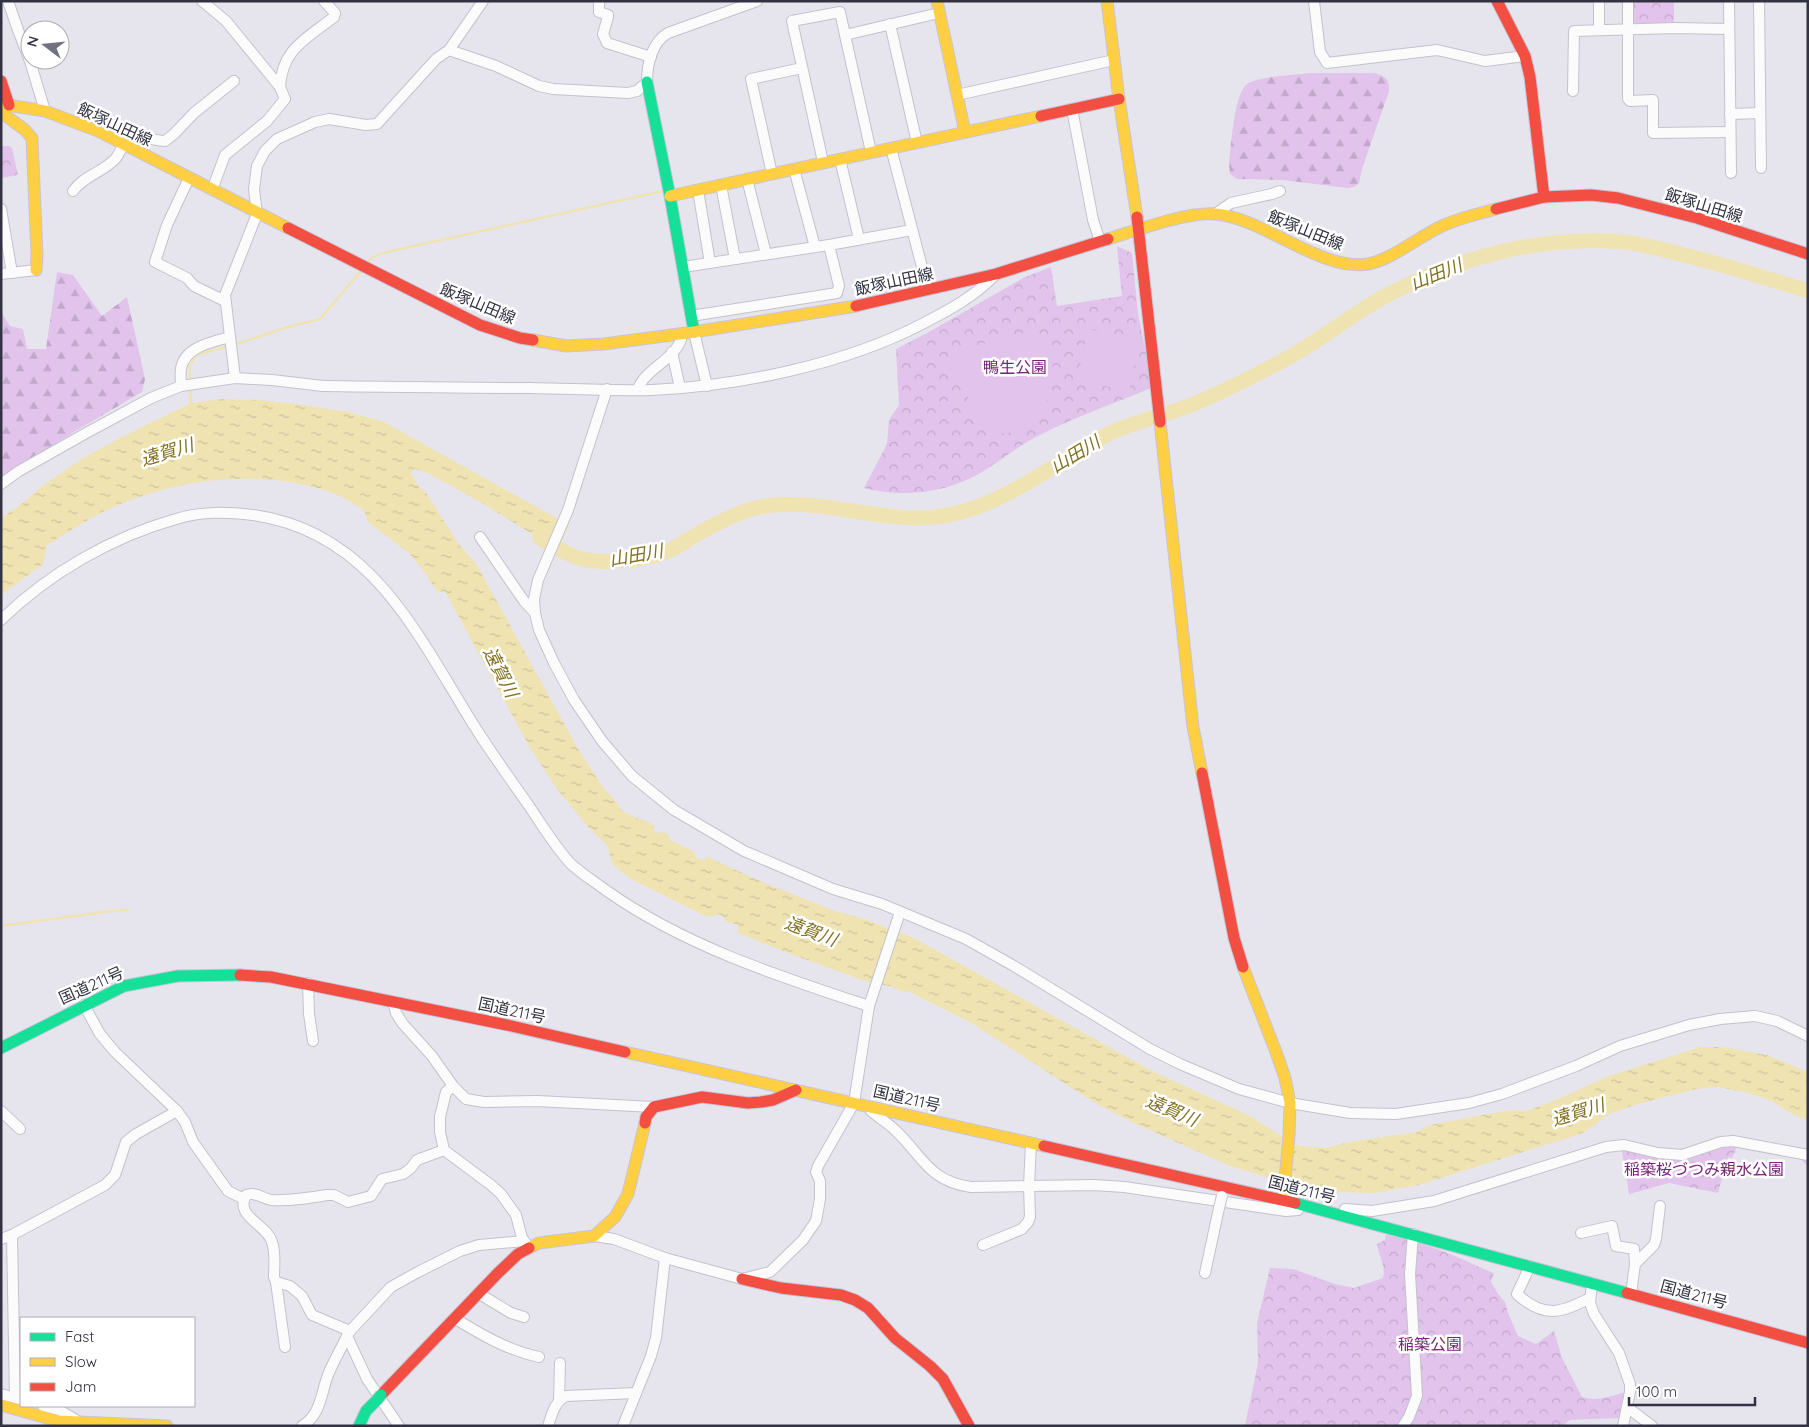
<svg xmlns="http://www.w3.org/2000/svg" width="1809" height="1427" font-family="Quicksand,'Noto Sans JP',sans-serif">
<defs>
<pattern id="forest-firs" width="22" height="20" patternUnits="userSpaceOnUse" patternTransform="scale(1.25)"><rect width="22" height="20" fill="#e2c3eb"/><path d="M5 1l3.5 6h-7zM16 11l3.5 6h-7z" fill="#c2a8cb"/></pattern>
<pattern id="park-crowns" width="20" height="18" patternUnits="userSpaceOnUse" patternTransform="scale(1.25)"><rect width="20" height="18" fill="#e2c3eb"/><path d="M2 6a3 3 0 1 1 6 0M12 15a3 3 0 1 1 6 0" fill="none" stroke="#c2a8cb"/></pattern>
<pattern id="water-ripples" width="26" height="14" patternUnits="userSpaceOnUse" patternTransform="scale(1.25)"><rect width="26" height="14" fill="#efe3b2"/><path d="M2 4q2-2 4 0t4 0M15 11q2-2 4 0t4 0" fill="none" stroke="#cdc39a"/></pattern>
</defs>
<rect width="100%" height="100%" fill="#e6e5ee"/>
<!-- forest -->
<g fill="url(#forest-firs)">
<path d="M1310,73H1374C1385,76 1390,79 1389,91L1362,169L1359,183L1354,187L1347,188L1283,180L1237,179L1230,174L1229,164C1231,148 1234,95 1246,85C1254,76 1297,75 1310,73Z"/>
<polygon points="57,272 73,275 102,316 127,297 145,379 142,392 74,432 1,478 1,312 10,326 23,329 27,349 46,349"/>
</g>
<!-- park -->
<g fill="url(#park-crowns)">
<polygon points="1631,1 1674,1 1674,26 1632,27"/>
<polygon points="1,146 9,146 12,148 18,175 1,178"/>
<path d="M1117,246L1132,253L1138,314L1148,362L1151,388C1113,404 1072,418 1036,437C1013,449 994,467 971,478C937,494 900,497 864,488L884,450L887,443L889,420L899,405L896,349L927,333L1025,277L1051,267L1057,306L1122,296Z"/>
<polygon points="1721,1142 1808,1155 1808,1166 1797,1156 1737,1147 1732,1158 1728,1157 1718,1193 1669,1183 1629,1194 1621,1146 1682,1155"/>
<path d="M1386,1235C1412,1240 1437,1248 1462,1259C1473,1264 1483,1269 1494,1273L1491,1282L1498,1294L1505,1302L1508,1313L1518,1336L1536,1344L1554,1331L1562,1358L1582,1397C1597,1402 1611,1396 1626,1392L1621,1418L1570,1420L1562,1426H1245L1258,1363L1257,1323L1270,1268L1293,1269L1335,1284L1354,1288L1383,1278C1386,1264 1379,1258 1377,1244L1385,1240Z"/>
</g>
<!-- pitch -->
<g fill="#e2c3eb">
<polygon points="1088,329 1140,339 1129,391 1077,380"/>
<path d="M1029,332C1039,340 1049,351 1052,363C1058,389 1042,422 1017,431C1008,434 998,433 989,432L954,375C950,364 950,357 960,350Z"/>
</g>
<!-- water -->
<path fill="url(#water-ripples)" d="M223,399L260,400L296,404L348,412L384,422L569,525L558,550C519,526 482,502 442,481C432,476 425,470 414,469L411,474L420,488L425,491L458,543L477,565L578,749L603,787L618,804L620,809L634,817L653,824L654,831L658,833L663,832L668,834L670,840L693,851C696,859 701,863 708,857L753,878L832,910L867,920L914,938L1152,1071L1248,1115L1280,1135L1301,1146L1326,1148L1349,1142L1417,1132L1430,1125L1488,1114L1513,1110L1526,1111L1556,1100L1609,1076L1700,1047H1722L1767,1055L1808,1072V1121L1787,1111L1772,1101L1748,1093L1718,1087L1696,1089L1641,1103L1611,1113L1583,1133L1419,1185L1374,1193L1331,1192L1279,1181L1230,1166L1134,1123L1095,1103L970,1022L908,991L903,992C890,984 876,985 862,980C821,965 779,950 738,933V925L727,922L720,914L707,917L629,878L613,865L607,845L588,827L557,789L529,746L447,595L444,591L438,593L426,574L409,553L368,522L364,510C353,504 342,496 330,492C257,468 176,478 107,510C86,520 67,533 47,545L43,564L1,595V518L24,502L41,487L83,458L122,437L191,403Z"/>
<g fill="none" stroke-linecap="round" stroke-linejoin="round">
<!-- stream -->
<g stroke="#efe3b2" stroke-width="2.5">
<polyline points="368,262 372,258 382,253 663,191"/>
<polyline points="233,345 291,326 320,319 361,271"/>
<polyline points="190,383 190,366 196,355 228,346"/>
<polyline points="190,388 191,405"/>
<polyline points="1,926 111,911 128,910"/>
</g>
<!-- river -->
<path stroke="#efe3b2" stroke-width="15" d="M540,538C552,545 564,553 576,557C600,566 647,560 670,550C678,547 686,541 694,536C713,525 733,514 755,508C823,493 889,531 958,513C1000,502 1037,477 1073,455C1085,448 1096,440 1108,434C1137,420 1169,415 1198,402C1227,390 1256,375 1284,360C1322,340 1355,311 1393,292C1464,256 1544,235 1623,242C1644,244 1664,250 1684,255C1725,265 1766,278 1808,291"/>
<!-- street casing -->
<g stroke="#c3c2cc" stroke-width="12">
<g id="street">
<polyline points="8,1 18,30 30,61 45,111"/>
<polyline points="202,1 226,21 280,87 285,99 267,121 225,155 212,190"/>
<polyline points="599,1 599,12 608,15 608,17 603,34 607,43 651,57"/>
<polyline points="1314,1 1320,52 1327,63 1437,50 1485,61 1525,56"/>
<polyline points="1599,1 1599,30"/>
<polyline points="1628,1 1628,99 1630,101 1653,100 1653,133 1730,132"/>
<polyline points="1729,1 1731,173"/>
<polyline points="1759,1 1761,168"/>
<polyline points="890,24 917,143"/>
<polyline points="845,35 871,152"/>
<path d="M449,50L496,66L539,86L553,89L628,93L637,91L647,82C647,64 652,42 668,33L757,1"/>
<path d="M280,87C282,49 306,39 334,17L335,13L324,1"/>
<polyline points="1573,91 1574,31 1675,28 1729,29"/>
<polyline points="957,95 1114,60"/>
<polyline points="1072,109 1093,220 1100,241"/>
<polyline points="1730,114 1760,113"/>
<polyline points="891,148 928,290"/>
<polyline points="840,159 859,239"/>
<polyline points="823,162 792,21 840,12 845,35 939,13"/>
<polyline points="794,169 815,247"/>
<polyline points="772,174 751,79 802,68"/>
<polyline points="189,178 167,225 155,262 187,278 194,286 225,301"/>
<polyline points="747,179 766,254"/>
<polyline points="721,185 735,259"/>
<polyline points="698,190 710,263"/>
<path d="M73,191C83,176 104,172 116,158C121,152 122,143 130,139C140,134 154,141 165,141L174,134L194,113L234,81"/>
<polyline points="1,209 12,273"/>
<polyline points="1215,214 1231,203 1272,194 1280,191"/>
<polyline points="683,267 829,245 912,230"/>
<polyline points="1,274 36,270"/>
<polyline points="691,316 837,293 839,286 829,245"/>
<polyline points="694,332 707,386"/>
<polyline points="672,352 680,388"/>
<polyline points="235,378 225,295 257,214 254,189 257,166 265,151 277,139 315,122 329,119 366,125 377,124 436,59 449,50 483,1"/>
<path d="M181,386C181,380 180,374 181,369C184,347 212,342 230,337"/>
<polyline points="607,389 568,510 538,580 534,599 535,613 539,630 554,663 574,700 602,741 632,776 674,810 744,851 833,889 882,904 966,939 1014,966 1150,1049 1180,1064 1239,1089 1290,1103 1350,1113 1396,1114 1469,1103 1502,1094 1576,1066 1620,1046 1689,1025 1720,1019 1755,1016 1777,1021 1808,1036"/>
<path d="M638,389C645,368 680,358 682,334"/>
<path d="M1,484L19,471L88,432L151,398L181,386L235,378L272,380L323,386C393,387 462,388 531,388C571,389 612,391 652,390C740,386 846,364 924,323C951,309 975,296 996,274"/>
<polyline points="480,537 524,601 535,613"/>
<path d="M1,620C49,573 112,537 176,519C202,511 227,512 253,515C369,531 415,630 470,719C488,749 509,777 529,806C542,825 555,847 571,864C582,874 595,882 607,891C685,946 778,976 869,1006"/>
<polyline points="308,983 309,1014 313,1041"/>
<polyline points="393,1002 396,1013 403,1024 432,1056 453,1086 466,1099 484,1102 537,1101 654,1107"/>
<polyline points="84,1005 100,1034 115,1052 177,1111 185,1122 193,1142 228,1191 244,1199"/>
<polyline points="453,1086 446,1092 440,1117 440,1132 444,1150 491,1185 501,1194 516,1215 522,1238 528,1246"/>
<polyline points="1,1111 20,1129"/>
<path d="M871,1111C879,1118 888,1123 895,1130C923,1156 928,1181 971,1187L1094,1185L1124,1187L1286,1211L1298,1210"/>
<polyline points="1345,1209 1372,1211 1434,1201 1606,1147 1624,1145 1658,1153 1682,1155 1721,1142 1733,1141 1808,1155"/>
<polyline points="1581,1233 1612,1226 1616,1246 1634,1249 1635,1264"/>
<polyline points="12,1235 15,1398"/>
<polyline points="594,1236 614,1239 665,1258 742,1279 770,1272 803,1240 816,1221 820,1199 820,1181 816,1172 818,1166 854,1103 869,1006 900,912"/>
<polyline points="1,1239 12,1235 105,1185 115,1175 126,1142 136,1134 177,1111"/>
<polyline points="983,1245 1022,1229 1028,1222 1030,1217 1029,1186 1031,1143"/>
<path d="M1530,1266L1517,1294C1544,1319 1561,1313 1590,1298"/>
<polyline points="1205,1273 1219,1208"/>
<polyline points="276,1282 285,1347"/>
<polyline points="1592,1283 1590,1303 1594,1314 1619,1353 1630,1384 1630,1392 1623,1426"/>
<polyline points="478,1293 511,1313 524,1317"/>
<polyline points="1631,1294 1635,1264 1654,1245 1656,1239 1660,1206"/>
<path d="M454,1318C482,1335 507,1350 539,1357"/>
<polyline points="350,1331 391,1287 418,1272 460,1251 479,1245 524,1241"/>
<polyline points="1,1394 19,1399"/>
<polyline points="559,1400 560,1363"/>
<polyline points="43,1406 59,1410 76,1420"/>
<polyline points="1627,1407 1652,1426"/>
<path d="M302,1426C321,1415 321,1393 328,1375C333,1362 341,1349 347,1336"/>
<path d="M399,1426L367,1379L347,1336L350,1331L312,1315L302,1296L290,1286L276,1282L274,1277C274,1266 276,1253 272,1242C267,1224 234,1217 246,1195C255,1191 263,1199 272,1200C291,1201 309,1198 327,1195H334L348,1202L371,1196L382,1179L403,1174L411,1168L417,1160L444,1150"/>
<path d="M548,1426C552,1415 554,1402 566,1396L636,1393"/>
<polyline points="623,1426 651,1356 656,1338 665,1258"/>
<polyline points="1403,1426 1409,1417 1417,1396 1410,1274 1413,1234"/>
</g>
</g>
<!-- fast casing -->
<g stroke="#c7c4d7" stroke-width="13">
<g id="fast">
<polyline points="647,82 670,196 694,332"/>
<polyline points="1,1048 124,986 178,976 240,975"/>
<polyline points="1295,1203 1627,1293"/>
<polyline points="359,1426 366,1411 376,1401"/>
</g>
</g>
<!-- slow casing -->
<g stroke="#c7c4d7" stroke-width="13">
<g id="slow">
<polyline points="937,1 965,132"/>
<polyline points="1107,1 1119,99 1137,217"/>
<polyline points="1,104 45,111 98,131 288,228"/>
<polyline points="1,112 25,130 32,138 37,255 36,270"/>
<polyline points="670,196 1041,116"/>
<path d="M1108,239C1137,230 1186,212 1215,214C1262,217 1321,272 1368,264C1391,260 1420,236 1442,226C1459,218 1478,214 1496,209"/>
<polyline points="533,340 566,346 604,344 694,332 856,306"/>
<polyline points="1160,422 1193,727 1202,773"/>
<polyline points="1243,967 1276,1052 1285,1078 1290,1103 1289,1136 1283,1200"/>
<polyline points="625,1052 1044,1146"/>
<polyline points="529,1248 539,1243 594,1236 615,1217 628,1194 645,1123"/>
<polyline points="1,1405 58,1421 167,1426"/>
</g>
</g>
<!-- jam casing -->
<g stroke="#c7c4d7" stroke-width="13">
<g id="jam">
<polyline points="1497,1 1525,56 1530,77 1544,197"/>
<polyline points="1,81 9,105"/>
<polyline points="1041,116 1119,99"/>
<polyline points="1496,209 1544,197 1591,195 1618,198 1697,218 1808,254"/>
<polyline points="1137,217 1160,422"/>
<polyline points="288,228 480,325 520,338 533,340"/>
<polyline points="856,306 996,274 1108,239"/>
<polyline points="1202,773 1234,938 1243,967"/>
<polyline points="240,975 271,977 507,1025 625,1052"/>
<polyline points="645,1123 646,1117 654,1107 702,1097 748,1103 761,1102 773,1100 796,1090"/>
<polyline points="1044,1146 1295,1203"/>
<polyline points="742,1279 781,1288 841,1295 855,1300 868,1308 895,1338 930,1366 943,1379 969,1426"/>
<polyline points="1627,1293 1808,1343"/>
<polyline points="381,1395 498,1273 518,1254 529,1248"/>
</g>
</g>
<!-- street -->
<use href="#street" stroke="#fbfbfc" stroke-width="10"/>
<!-- fast -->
<use href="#fast" stroke="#16e098" stroke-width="11"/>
<!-- slow -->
<use href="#slow" stroke="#ffcf43" stroke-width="11"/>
<!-- jam -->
<use href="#jam" stroke="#f24e42" stroke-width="11"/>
<!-- street-bridge casing -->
<g stroke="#c3c2cc" stroke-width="12" stroke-linecap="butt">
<polyline id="street-bridge" points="1219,1208 1222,1196"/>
</g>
<!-- fast-bridge casing -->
<g stroke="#c7c4d7" stroke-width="13" stroke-linecap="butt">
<polyline id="fast-bridge" points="376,1401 381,1395"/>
</g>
<!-- street-bridge -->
<use href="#street-bridge" stroke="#fbfbfc" stroke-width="10"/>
<!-- fast-bridge -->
<use href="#fast-bridge" stroke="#16e098" stroke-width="11"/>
</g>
<g text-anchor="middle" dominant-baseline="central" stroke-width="5" stroke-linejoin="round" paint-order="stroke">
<!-- street labels -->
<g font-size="16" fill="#323243" stroke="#fff">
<text transform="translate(115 124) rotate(25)">飯塚山田線</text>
<text transform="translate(1704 205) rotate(17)">飯塚山田線</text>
<text transform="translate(1306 230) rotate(22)">飯塚山田線</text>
<text transform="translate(894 281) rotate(-12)">飯塚山田線</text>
<text transform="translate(478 303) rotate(23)">飯塚山田線</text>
<text transform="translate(91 985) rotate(-24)">国道211号</text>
<text transform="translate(512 1010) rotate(12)">国道211号</text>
<text transform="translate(907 1098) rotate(13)">国道211号</text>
<text transform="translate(1302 1189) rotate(14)">国道211号</text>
<text transform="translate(1694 1294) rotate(15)">国道211号</text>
</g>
<!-- park labels -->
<g font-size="16" fill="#762474" stroke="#fff">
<text x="1015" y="367">鴨生公園</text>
<text x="1704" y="1169">稲築桜づつみ親水公園</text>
<text x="1430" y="1344">稲築公園</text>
</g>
<!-- water labels -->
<g font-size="18" font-style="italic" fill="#827121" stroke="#fff">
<text transform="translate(1436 274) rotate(-22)">山田川</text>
<text transform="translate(167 452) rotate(-17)">遠賀川</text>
<text transform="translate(1075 454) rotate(-31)">山田川</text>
<text transform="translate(636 555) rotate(-10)">山田川</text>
<text transform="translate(501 672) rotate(63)">遠賀川</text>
<text transform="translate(811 931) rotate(20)">遠賀川</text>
<text transform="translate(1172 1110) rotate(23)">遠賀川</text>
<text transform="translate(1578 1112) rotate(-17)">遠賀川</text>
</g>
</g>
<!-- border -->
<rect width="1809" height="1427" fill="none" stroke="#323243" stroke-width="5"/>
<!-- legend -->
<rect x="20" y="1317" width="175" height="90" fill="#ffffff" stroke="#adadb4"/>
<rect x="30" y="1333" width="25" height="8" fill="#16e098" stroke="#adadb4"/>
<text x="65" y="1342" font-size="15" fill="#323243">Fast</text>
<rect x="30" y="1358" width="25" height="8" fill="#ffcf43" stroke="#adadb4"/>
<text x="65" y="1367" font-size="15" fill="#323243">Slow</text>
<rect x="30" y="1383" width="25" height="8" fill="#f24e42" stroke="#adadb4"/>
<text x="65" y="1392" font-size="15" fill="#323243">Jam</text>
<!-- north arrow -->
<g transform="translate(45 45) rotate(286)"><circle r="24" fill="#ffffff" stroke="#adadb4"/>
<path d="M0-4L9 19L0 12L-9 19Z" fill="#71717f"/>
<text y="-8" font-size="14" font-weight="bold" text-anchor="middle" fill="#323243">N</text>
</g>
<!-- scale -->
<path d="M1629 1397v8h126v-8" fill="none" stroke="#323243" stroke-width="2.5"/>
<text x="1636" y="1397" font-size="15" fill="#323243" stroke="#ffffff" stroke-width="4" paint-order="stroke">100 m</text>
</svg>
